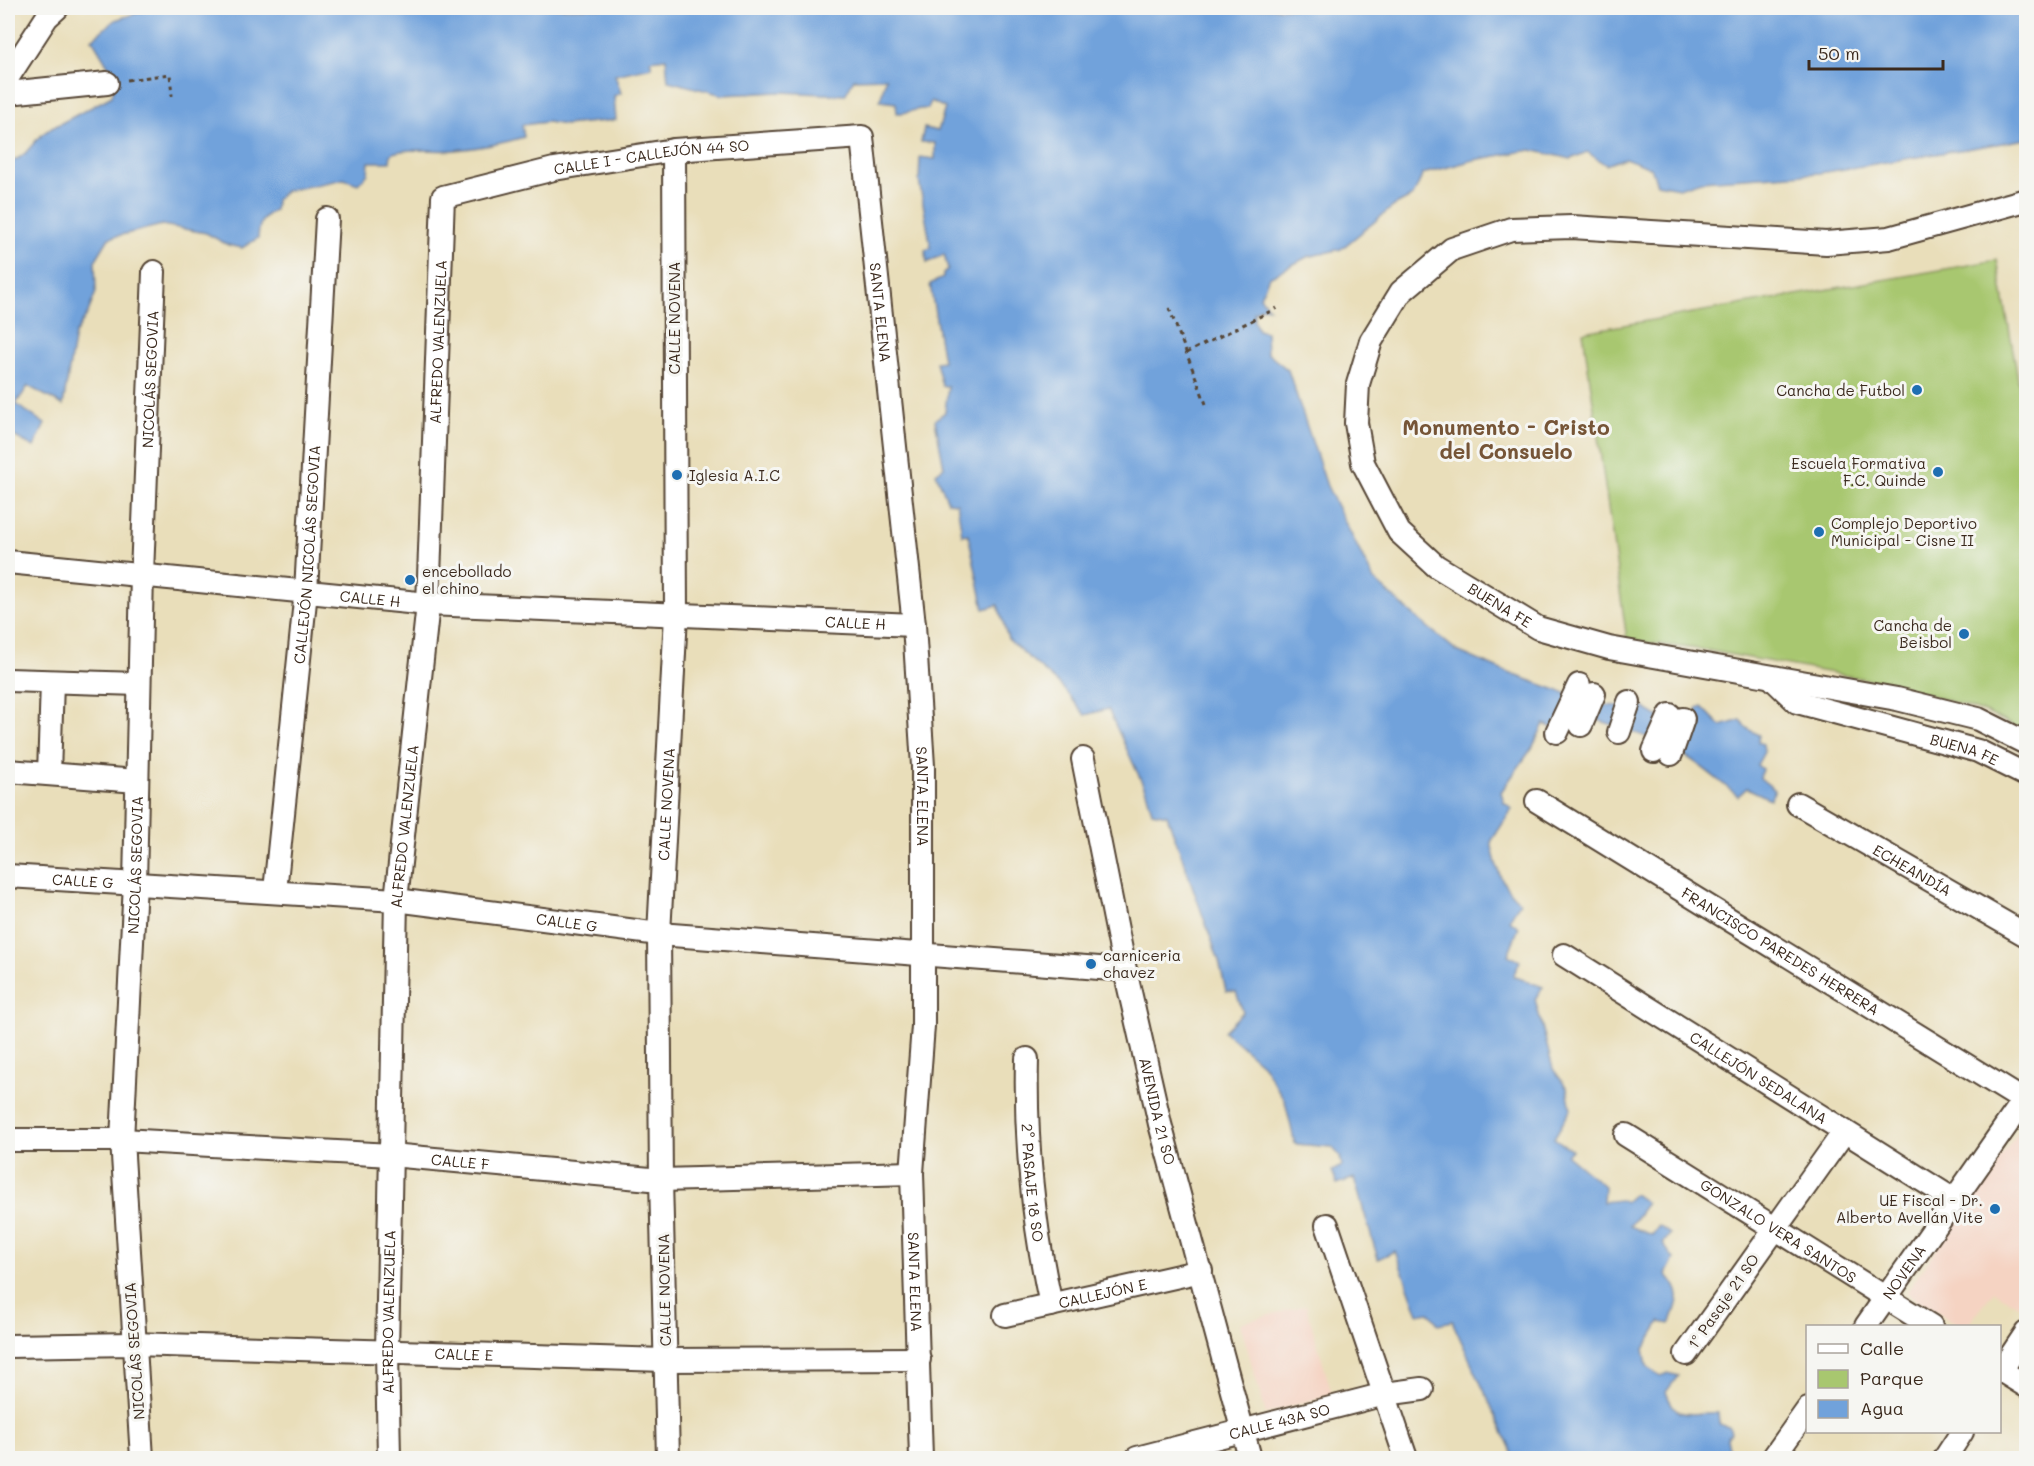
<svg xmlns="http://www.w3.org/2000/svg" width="2034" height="1466" font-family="Mali,sans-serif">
<rect width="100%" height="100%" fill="#f6f6f2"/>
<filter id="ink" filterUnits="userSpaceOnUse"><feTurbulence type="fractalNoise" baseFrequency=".0167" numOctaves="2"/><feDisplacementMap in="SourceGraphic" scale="12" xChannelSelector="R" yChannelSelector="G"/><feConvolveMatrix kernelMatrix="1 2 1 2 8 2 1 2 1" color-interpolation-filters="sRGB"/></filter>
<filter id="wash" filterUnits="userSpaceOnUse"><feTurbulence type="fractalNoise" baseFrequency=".008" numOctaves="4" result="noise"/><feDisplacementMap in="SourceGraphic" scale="24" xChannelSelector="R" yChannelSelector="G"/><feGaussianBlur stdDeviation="1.35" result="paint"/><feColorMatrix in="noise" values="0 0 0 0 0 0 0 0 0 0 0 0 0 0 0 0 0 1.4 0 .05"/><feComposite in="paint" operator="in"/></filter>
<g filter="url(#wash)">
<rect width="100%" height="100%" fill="#e9deba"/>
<!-- built -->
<g fill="#f5d3c2">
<polygon points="2023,1125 2026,1128 2026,1300 2022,1308 1994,1291 1967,1326 1960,1326 1906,1293"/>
<polygon points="1306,1305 1332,1394 1266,1414 1240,1323"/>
</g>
<!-- green -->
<polygon fill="#a8c76f" stroke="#727846" stroke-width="1.5" points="1997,260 2026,424 2026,732 1987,713 1898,685 1706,650 1627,640 1583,332"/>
<!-- water -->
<path fill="#71a2db" stroke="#56667c" stroke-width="1.5" d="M153,8H2026V139L1820,173L1701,181L1679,188L1657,184L1651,168L1625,158L1606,165L1587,152L1571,159L1531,150L1474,160L1423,174L1413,196L1394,206L1341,249L1307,257L1269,277L1260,297L1269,308L1262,307L1254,312V321L1258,330L1266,332L1267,353L1288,370L1327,486L1374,580L1419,620L1457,651L1506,672L1599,705L1643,707L1671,724L1693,725L1698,715L1697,709L1702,707L1721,726L1741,720L1745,727L1759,735L1758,742L1763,744L1764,752L1757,765L1762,769L1760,778L1775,790L1770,799L1747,788L1738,796C1718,781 1701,764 1679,752C1646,734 1607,723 1571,712L1562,732L1544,724L1532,748L1501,792L1504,802L1512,809L1491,842C1496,866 1500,886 1520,902L1509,920L1519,927L1508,955L1520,961L1513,976L1543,987L1535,999L1553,1069L1567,1088L1571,1109L1554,1138L1572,1150L1567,1155L1604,1186L1603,1202L1620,1200L1625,1202L1634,1194L1647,1203L1630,1226L1652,1235L1659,1226L1670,1234L1663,1244L1674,1259L1666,1274C1684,1294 1679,1301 1670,1324L1660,1322L1644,1349L1647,1366L1660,1376L1668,1373L1678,1376L1666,1392C1678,1424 1690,1411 1718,1413L1719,1424L1729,1427L1731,1433L1727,1438L1731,1458H1515L1452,1321L1438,1324L1429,1312L1418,1314L1395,1251L1378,1259L1354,1178L1337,1184L1332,1171L1342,1166L1340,1156L1332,1147L1295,1144L1285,1101L1263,1065L1224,1031L1243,1012L1236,992L1226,991L1219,961L1167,815L1152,812L1146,791L1108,709L1085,715L1062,687L1008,639L998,605L984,609L968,534L962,535L957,503L948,502L936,473L944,467L935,420L945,412L948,386H942L936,362L943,361L930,284L943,278V273L948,269L944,254L927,263L925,250L931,248L919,181L920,157L935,159V143L921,142L924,128L938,131L945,108L931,101L928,109C918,107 908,114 897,113L896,103L880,101L886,78L854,79L845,95L780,92L723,95L668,81L666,58L650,60L652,67L615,75L621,93L614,96L616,120L565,125L547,122L522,125L524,137C501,144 479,148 455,150C437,152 406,147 391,154L390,162H369L368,174L358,184L344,179L285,191L276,200L275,210C261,217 259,224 258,238L242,248L228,245L206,233L162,225L109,238L95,261L96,292L87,315L75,334L63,405L28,386L16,404L45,424L34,447L8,433V163C31,156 30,140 50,129C71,118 92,107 112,96L116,79L92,39L115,20Z"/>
</g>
<g filter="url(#ink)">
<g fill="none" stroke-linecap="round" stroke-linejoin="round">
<!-- minor casing -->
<g stroke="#554535" stroke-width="26">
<g id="minor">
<polyline points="8,77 47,17 57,8"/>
<polyline points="8,93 107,83"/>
<path id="s1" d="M2026,200L1889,238L1826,243L1572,227L1511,229L1452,249L1401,292L1371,341L1358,384L1356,423L1363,463L1399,532L1436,566L1538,628L1609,648L1897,699L1978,719L2026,743"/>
<path id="s2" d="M8,562L428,604L914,625"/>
<path id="s3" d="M1771,677L1797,702L1978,751L2026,775"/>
<polyline points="8,680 139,684"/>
<polyline points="1581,725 1594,694"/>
<polyline points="1557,732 1579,685"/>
<polyline points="1619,732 1629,702"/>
<polyline points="1654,751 1670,715"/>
<polyline points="1671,754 1683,719"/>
<path id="s4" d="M1083,759L1125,970L1160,1124L1250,1458"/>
<polyline points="8,771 137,781"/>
<polyline points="49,774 52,682"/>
<path id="s5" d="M1537,801L2026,1102"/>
<path id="s6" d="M1798,804L2026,935"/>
<path id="s7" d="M8,876L396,900L659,934L1125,970"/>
<path id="s8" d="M275,891L306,591L327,219"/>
<path id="s9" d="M1564,955L1954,1200"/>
<path id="s10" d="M1027,1059C1025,1143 1033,1223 1051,1305"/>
<path id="s11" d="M1626,1135L1931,1326"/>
<path id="s12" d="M8,1140H122L391,1155L661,1180L912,1173"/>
<polyline points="1327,1225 1406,1458"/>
<path id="s13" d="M1005,1315L1201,1271"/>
<path id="s14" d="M1866,1326L2024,1100"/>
<path id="s15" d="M8,1346L133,1344L665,1360L919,1359"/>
<polyline points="1686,1354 1844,1132"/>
<polyline points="2000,1370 2026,1386"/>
<polyline points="2000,1372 2026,1333"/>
<path id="s16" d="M142,1458L122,1140L135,883L142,574L154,272"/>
<path id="s17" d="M389,1458L387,1351L396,900L428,604L443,197L554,169L674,150L862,137L914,625L923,766V1026L912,1173L921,1458"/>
<path id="s18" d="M668,1458L661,1180L659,934L676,615L674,150"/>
<path id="s19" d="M1137,1458L1385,1394L1422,1389"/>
<polyline points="1773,1458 1808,1409"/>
<polyline points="1945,1458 1962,1432"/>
</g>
</g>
<!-- path -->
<g stroke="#554535" stroke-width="3" stroke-dasharray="4.5 4.5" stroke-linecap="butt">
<polyline points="127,80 170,74 172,96"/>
<polyline points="1169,308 1206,404"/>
<polyline points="1186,353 1277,308"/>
</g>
<!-- minor -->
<use href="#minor" stroke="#fff" stroke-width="22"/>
</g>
</g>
<!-- markers -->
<g fill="#1f6fb2" stroke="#f6f6f2" stroke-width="2">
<circle cx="1917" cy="390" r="6"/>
<circle cx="1938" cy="472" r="6"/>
<circle cx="677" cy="475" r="6"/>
<circle cx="1819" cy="532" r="6"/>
<circle cx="410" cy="580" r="6"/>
<circle cx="1964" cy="634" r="6"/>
<circle cx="1091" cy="964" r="6"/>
<circle cx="1995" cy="1209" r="6"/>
</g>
<g text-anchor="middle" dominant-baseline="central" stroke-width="6" stroke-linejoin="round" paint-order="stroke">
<!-- street labels -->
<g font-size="15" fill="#3b2a1e" stroke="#f6f6f2">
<text stroke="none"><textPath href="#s17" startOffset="1476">CALLE I - CALLEJÓN 44 SO</textPath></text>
<text stroke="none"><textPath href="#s17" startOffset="1864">SANTA ELENA</textPath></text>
<text transform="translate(674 318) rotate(-90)">CALLE NOVENA</text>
<text stroke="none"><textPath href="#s17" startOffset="1118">ALFREDO VALENZUELA</textPath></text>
<text stroke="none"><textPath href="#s16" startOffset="1080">NICOLÁS SEGOVIA</textPath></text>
<text stroke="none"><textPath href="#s8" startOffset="338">CALLEJÓN NICOLÁS SEGOVIA</textPath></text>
<text stroke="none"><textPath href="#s2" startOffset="364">CALLE H</textPath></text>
<text stroke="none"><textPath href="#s1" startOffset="1035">BUENA FE</textPath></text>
<text stroke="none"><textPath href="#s2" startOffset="850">CALLE H</textPath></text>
<text stroke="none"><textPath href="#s3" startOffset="210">BUENA FE</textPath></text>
<text stroke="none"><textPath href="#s17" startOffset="2350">SANTA ELENA</textPath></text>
<text stroke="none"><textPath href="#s18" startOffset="654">CALLE NOVENA</textPath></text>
<text stroke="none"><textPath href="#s17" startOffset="632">ALFREDO VALENZUELA</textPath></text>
<text stroke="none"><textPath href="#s16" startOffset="594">NICOLÁS SEGOVIA</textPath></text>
<text stroke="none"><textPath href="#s6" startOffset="132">ECHEANDÍA</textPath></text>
<text stroke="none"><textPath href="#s7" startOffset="75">CALLE G</textPath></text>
<text stroke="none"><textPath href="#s7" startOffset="561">CALLE G</textPath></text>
<text stroke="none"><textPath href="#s5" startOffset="286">FRANCISCO PAREDES HERRERA</textPath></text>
<text stroke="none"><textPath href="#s9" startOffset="230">CALLEJÓN SEDALANA</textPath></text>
<text stroke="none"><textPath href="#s4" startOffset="360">AVENIDA 21 SO</textPath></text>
<text stroke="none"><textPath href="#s12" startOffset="453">CALLE F</textPath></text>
<text stroke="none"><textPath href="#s10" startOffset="124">2° PASAJE 18 SO</textPath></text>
<text stroke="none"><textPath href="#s11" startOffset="180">GONZALO VERA SANTOS</textPath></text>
<text stroke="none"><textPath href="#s14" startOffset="66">NOVENA</textPath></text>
<text stroke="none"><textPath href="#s17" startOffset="2836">SANTA ELENA</textPath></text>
<text transform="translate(664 1290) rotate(-91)">CALLE NOVENA</text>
<text stroke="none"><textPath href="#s13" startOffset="100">CALLEJÓN E</textPath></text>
<text transform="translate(1723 1301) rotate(-55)">1º Pasaje 21 SO</text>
<text stroke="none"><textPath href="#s17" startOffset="146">ALFREDO VALENZUELA</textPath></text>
<text transform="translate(134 1351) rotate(-94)">NICOLÁS SEGOVIA</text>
<text stroke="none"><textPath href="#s15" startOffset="456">CALLE E</textPath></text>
<text stroke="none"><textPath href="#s19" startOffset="147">CALLE 43A SO</textPath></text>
</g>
<!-- poi labels -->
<g font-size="15" fill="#3b2a1e" stroke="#f6f6f2" text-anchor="end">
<text x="1905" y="390">Cancha de Futbol</text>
<text x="1926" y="463">Escuela Formativa<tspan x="1926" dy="17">F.C. Quinde</tspan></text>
<text x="689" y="475" text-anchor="start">Iglesia A.I.C</text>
<text x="1831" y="523" text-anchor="start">Complejo Deportivo<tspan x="1831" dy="17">Municipal - Cisne II</tspan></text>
<text x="422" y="571" text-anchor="start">encebollado<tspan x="422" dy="17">el chino</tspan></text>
<text x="1952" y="625">Cancha de<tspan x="1952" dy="17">Beisbol</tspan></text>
<text x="1103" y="955" text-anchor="start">carniceria<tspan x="1103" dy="17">chavez</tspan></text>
<text x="1983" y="1200">UE Fiscal - Dr.<tspan x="1983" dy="17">Alberto Avellán Vite</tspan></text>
</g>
<!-- district labels -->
<g font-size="21" font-weight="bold" fill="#765537" stroke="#f6f6f2">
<text x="1506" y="426">Monumento - Cristo<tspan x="1506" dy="24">del Consuelo</tspan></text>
</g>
</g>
<!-- margin -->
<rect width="2034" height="1466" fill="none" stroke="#f6f6f2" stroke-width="30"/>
<!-- legend -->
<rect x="1806" y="1325" width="195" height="108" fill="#f6f6f2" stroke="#aba49d" stroke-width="1.5"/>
<rect x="1818" y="1344" width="30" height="9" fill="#ffffff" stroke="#aba49d" stroke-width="1.5"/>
<text x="1860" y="1355" font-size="18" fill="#3b2a1e">Calle</text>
<rect x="1818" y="1370" width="30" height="18" fill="#a8c76f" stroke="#aba49d" stroke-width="1.5"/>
<text x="1860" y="1385" font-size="18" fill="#3b2a1e">Parque</text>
<rect x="1818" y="1400" width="30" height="18" fill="#71a2db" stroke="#aba49d" stroke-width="1.5"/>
<text x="1860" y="1415" font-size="18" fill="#3b2a1e">Agua</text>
<!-- scale -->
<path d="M1809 60v9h134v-9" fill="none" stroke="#3b2a1e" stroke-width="3"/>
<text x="1818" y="60" font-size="18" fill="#3b2a1e" stroke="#f6f6f2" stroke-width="4.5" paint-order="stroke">50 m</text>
</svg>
